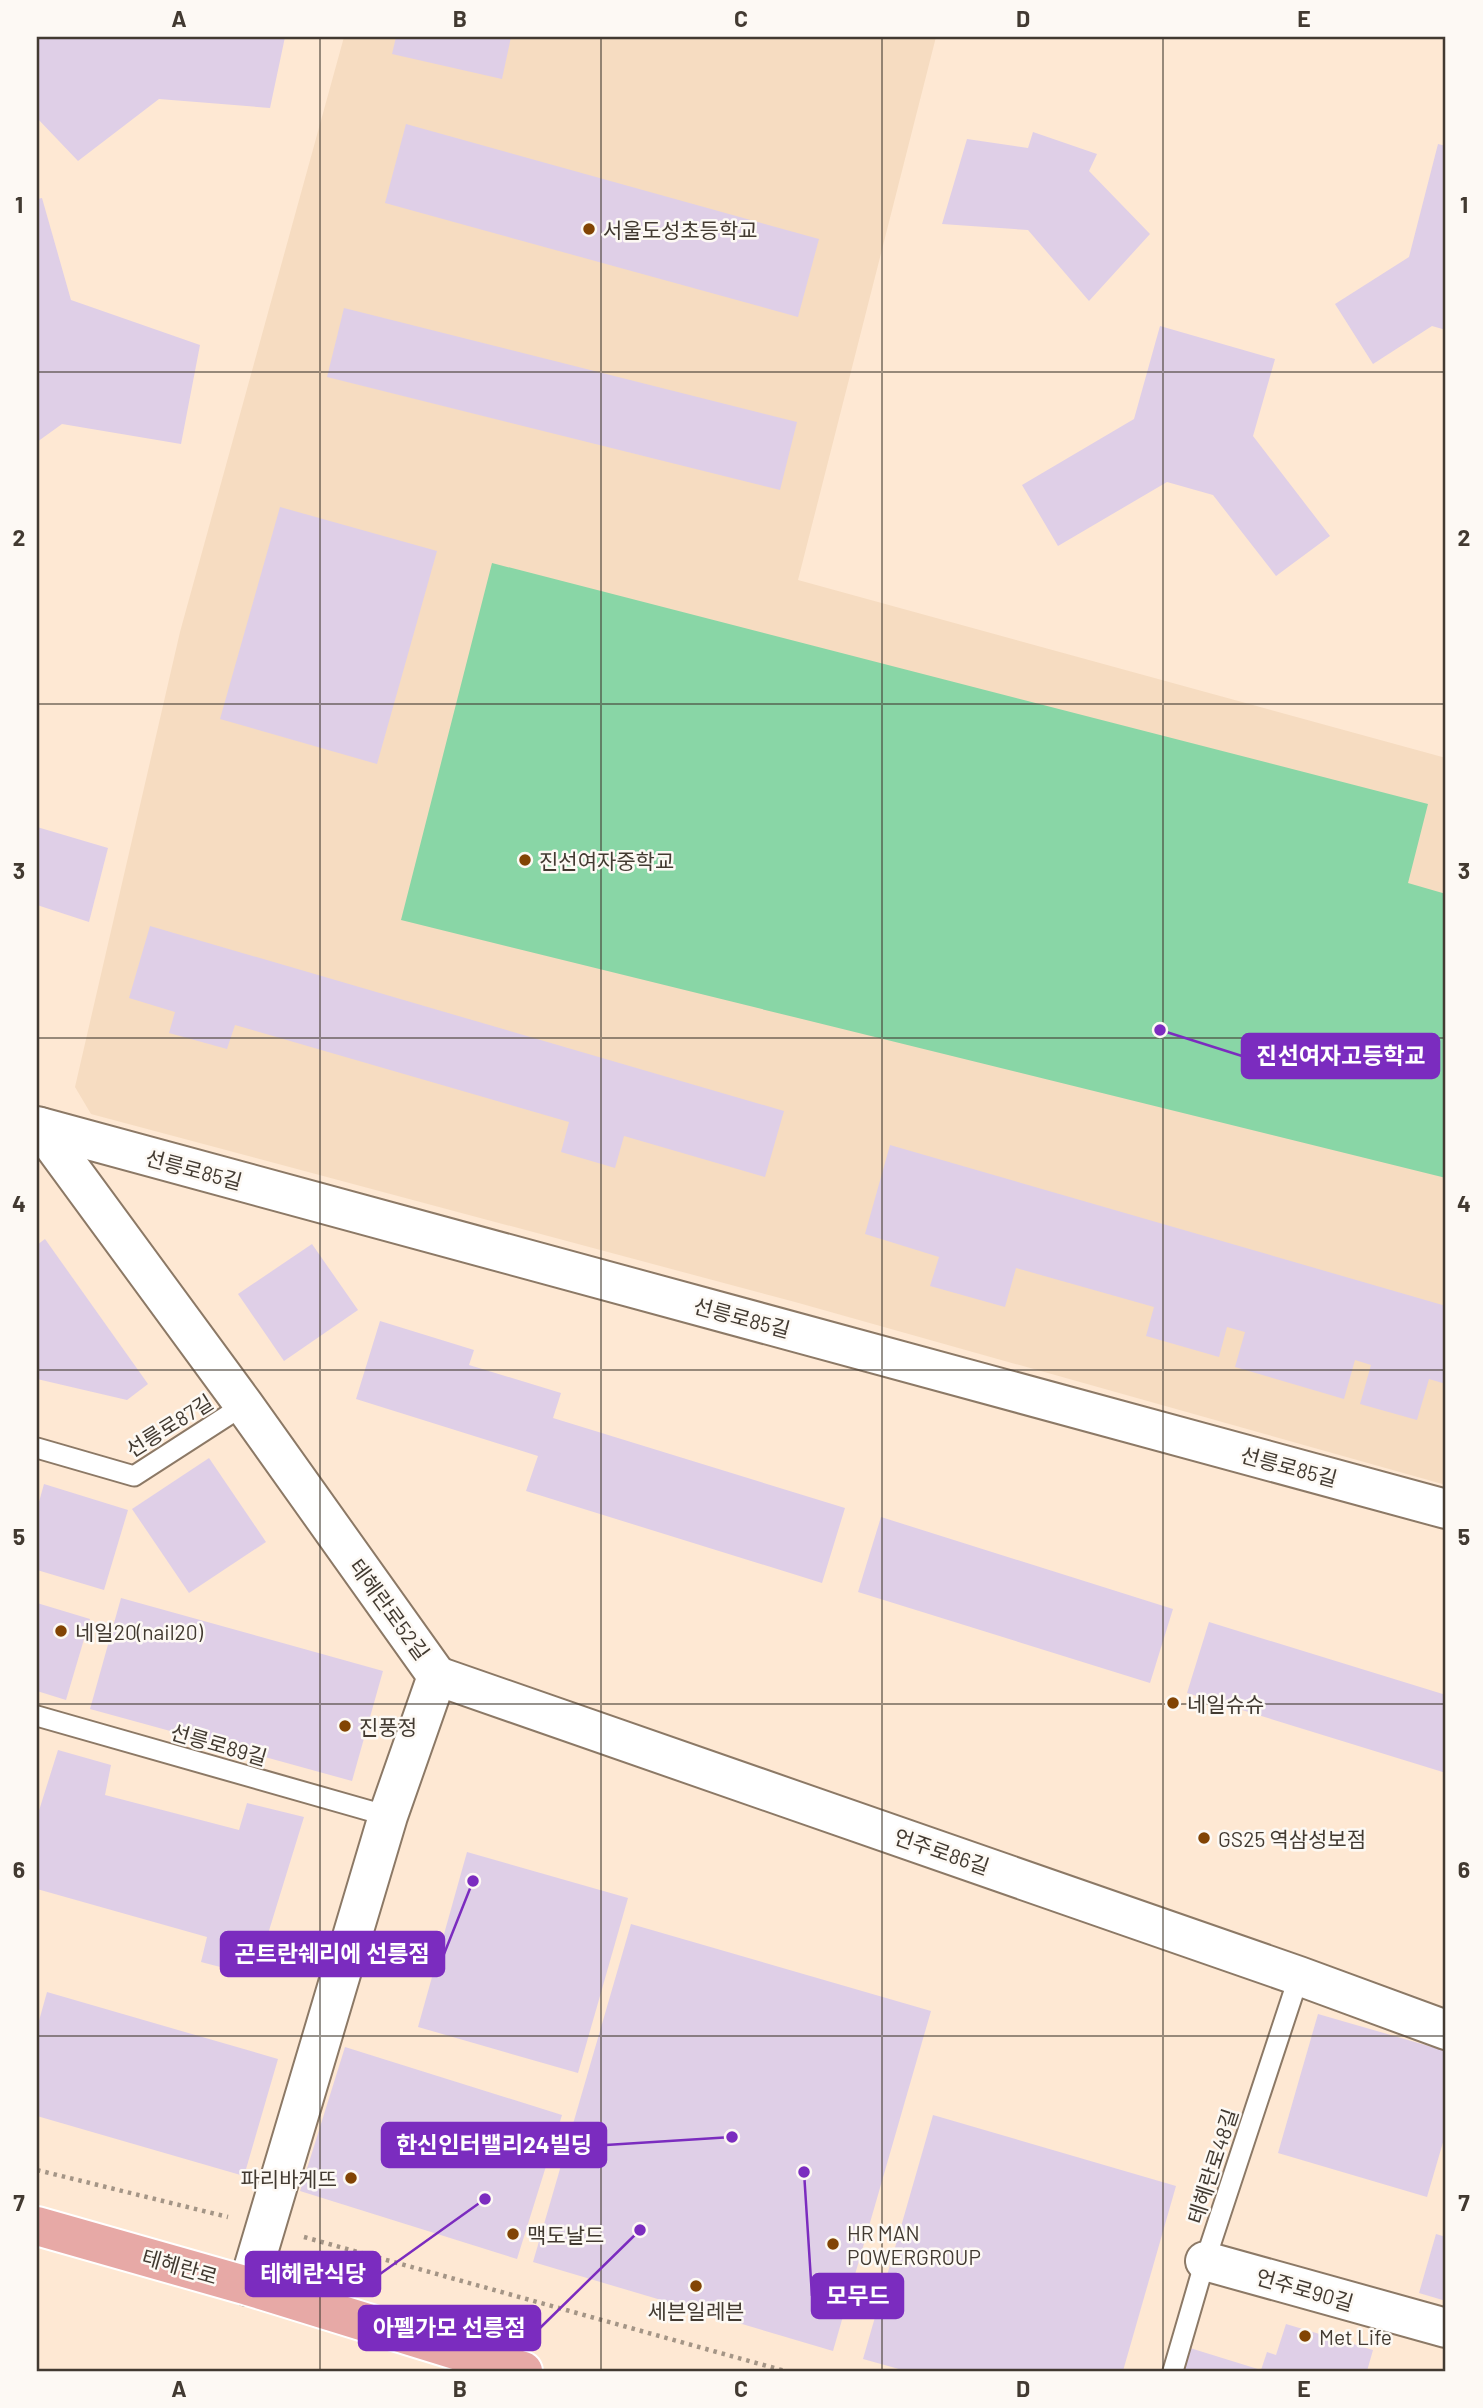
<svg xmlns="http://www.w3.org/2000/svg" width="1483" height="2408" font-family="Barlow,'Noto Sans KR',sans-serif">
<rect width="100%" height="100%" fill="#fee8d3"/>
<!-- built -->
<polygon fill="#f6dcc1" points="344,37 936,37 798,580 1446,758 1446,1485 795,1302 91,1114 75,1087 180,632"/>
<!-- green -->
<polygon fill="#89d6a6" points="492,563 1428,804 1408,883 1446,894 1446,1178 401,920"/>
<!-- building -->
<g fill="#dfcfe7">
<polygon points="38,37 285,37 270,108 159,99 78,161 37,118"/>
<polygon points="396,37 511,37 502,79 392,54"/>
<polygon points="406,124 819,239 798,317 385,203"/>
<polygon points="1033,132 1097,154 1089,171 1150,234 1089,301 1028,230 942,224 967,139 1028,148"/>
<polygon points="1438,144 1446,146 1446,330 1432,326 1373,364 1335,304 1409,257"/>
<polygon points="42,198 71,300 200,345 181,444 62,424 37,442 37,199"/>
<polygon points="344,308 797,422 780,490 327,377"/>
<polygon points="1160,326 1275,359 1253,436 1330,536 1276,576 1213,495 1167,482 1058,546 1022,485 1134,419"/>
<polygon points="280,507 437,551 377,764 220,719"/>
<polygon points="37,827 108,848 89,922 37,905"/>
<polygon points="150,926 784,1111 765,1177 624,1136 615,1168 561,1152 569,1122 235,1025 227,1049 169,1033 175,1012 129,998"/>
<polygon points="890,1145 1446,1306 1446,1384 1429,1379 1417,1420 1360,1404 1371,1365 1355,1360 1344,1399 1235,1367 1245,1332 1227,1327 1219,1357 1146,1336 1154,1307 1016,1268 1005,1307 930,1286 939,1257 865,1234"/>
<polygon points="45,1239 148,1384 127,1400 37,1379 37,1245"/>
<polygon points="312,1244 358,1310 284,1361 238,1294"/>
<polygon points="380,1321 474,1350 469,1365 561,1393 553,1418 845,1508 822,1583 526,1491 538,1456 356,1399"/>
<polygon points="209,1458 266,1542 189,1593 132,1509"/>
<polygon points="44,1484 128,1510 104,1590 37,1570 37,1509"/>
<polygon points="881,1517 1173,1609 1150,1683 858,1592"/>
<polygon points="121,1598 383,1671 352,1781 90,1709"/>
<polygon points="37,1603 90,1619 66,1700 37,1691"/>
<polygon points="1209,1622 1446,1695 1446,1773 1187,1693"/>
<polygon points="58,1750 111,1765 105,1795 239,1830 247,1803 304,1817 255,1976 201,1962 207,1937 37,1889 37,1817"/>
<polygon points="467,1852 628,1898 578,2073 418,2027"/>
<polygon points="631,1924 931,2011 833,2351 533,2262"/>
<polygon points="47,1992 278,2059 244,2176 37,2116 37,2028"/>
<polygon points="1318,2014 1446,2051 1446,2132 1427,2197 1278,2153"/>
<polygon points="345,2047 562,2115 517,2259 300,2191"/>
<polygon points="933,2115 1176,2186 1123,2371 906,2371 863,2359"/>
<polygon points="1436,2234 1446,2237 1446,2301 1419,2293"/>
<polygon points="1286,2324 1373,2350 1367,2371 1183,2371 1190,2348 1261,2370 1267,2352 1276,2355"/>
</g>
<g fill="none" stroke-linecap="round" stroke-linejoin="round">
<!-- lane casing -->
<g stroke="#8c7966" stroke-width="23">
<g id="lane">
<polyline points="37,1448 134,1476 244,1405"/>
<polyline points="37,1716 388,1816"/>
<polyline points="1173,2371 1205,2261 1299,1976"/>
</g>
</g>
<!-- street casing -->
<g stroke="#8c7966" stroke-width="42">
<g id="street">
<polyline points="37,1126 1446,1509"/>
<polyline points="40,1127 244,1405 437,1676 388,1816 248,2286"/>
<polyline points="437,1676 1299,1976 1446,2030"/>
<polyline points="1205,2261 1446,2328"/>
</g>
</g>
<!-- primary casing -->
<g stroke="#fff" stroke-width="42">
<polyline id="primary" points="37,2226 248,2286 523,2371"/>
</g>
<!-- path -->
<g stroke="#a49586" stroke-width="4.5" stroke-dasharray="3.5 5" stroke-linecap="butt">
<polyline points="37,2170 228,2217"/>
<polyline points="304,2237 785,2371"/>
</g>
<!-- lane -->
<use href="#lane" stroke="#fff" stroke-width="19"/>
<!-- street -->
<use href="#street" stroke="#fff" stroke-width="38"/>
<!-- primary -->
<use href="#primary" stroke="#e7a9a6" stroke-width="38"/>
</g>
<!-- grid -->
<path fill="none" stroke="#423a31" stroke-width="2" stroke-opacity="0.55" d="M320,37V2371M601,37V2371M882,37V2371M1163,37V2371M37,372H1446M37,704H1446M37,1038H1446M37,1370H1446M37,1704H1446M37,2036H1446"/>
<!-- markers -->
<g fill="#824404" stroke="#fdf9f4" stroke-width="2.5">
<circle cx="589" cy="229" r="7"/>
<circle cx="525" cy="860" r="7"/>
<circle cx="61" cy="1631" r="7"/>
<circle cx="1173" cy="1703" r="7"/>
<circle cx="345" cy="1726" r="7"/>
<circle cx="1204" cy="1838" r="7"/>
<circle cx="351" cy="2178" r="7"/>
<circle cx="513" cy="2234" r="7"/>
<circle cx="833" cy="2244" r="7"/>
<circle cx="696" cy="2286" r="7"/>
<circle cx="1305" cy="2336" r="7"/>
</g>
<g text-anchor="middle" dominant-baseline="central" stroke-width="5" stroke-linejoin="round" paint-order="stroke">
<!-- poi labels -->
<g font-size="21" fill="#423a31" stroke="#fdf9f4" text-anchor="start">
<text x="603" y="229">서울도성초등학교</text>
<text x="539" y="860">진선여자중학교</text>
<text x="75" y="1631">네일20(nail20)</text>
<text x="1187" y="1703">네일슈슈</text>
<text x="359" y="1726">진풍정</text>
<text x="1218" y="1838">GS25 역삼성보점</text>
<text x="337" y="2178" text-anchor="end">파리바게뜨</text>
<text x="847" y="2232">HR MAN<tspan x="847" dy="24">POWERGROUP</tspan></text>
<text x="527" y="2234">맥도날드</text>
<text x="696" y="2310" text-anchor="middle">세븐일레븐</text>
<text x="1319" y="2336">Met Life</text>
</g>
<!-- street labels -->
<g font-size="21" fill="#423a31" stroke="#fdf9f4">
<text transform="translate(194 1169) rotate(15)">선릉로85길</text>
<text transform="translate(742 1317) rotate(15)">선릉로85길</text>
<text transform="translate(169 1425) rotate(-32)">선릉로87길</text>
<text transform="translate(1289 1466) rotate(15)">선릉로85길</text>
<text transform="translate(390 1609) rotate(54)">테헤란로52길</text>
<text transform="translate(219 1744) rotate(16)">선릉로89길</text>
<text transform="translate(942 1851) rotate(19)">언주로86길</text>
<text transform="translate(1212 2166) rotate(-72)">테헤란로48길</text>
<text transform="translate(180 2266) rotate(16)">테헤란로</text>
<text transform="translate(1305 2289) rotate(16)">언주로90길</text>
</g>
</g>
<!-- callouts -->
<path fill="none" stroke="#7b2cbf" stroke-width="2.5" d="M1160 1030L1242 1056M473 1881L444 1954M732 2137L606 2145M485 2199L380 2274M804 2172L812 2296M640 2230L540 2328"/>
<g fill="#7b2cbf" stroke="#fdf9f4" stroke-width="2.5">
<circle cx="1160" cy="1030" r="7"/>
<circle cx="473" cy="1881" r="7"/>
<circle cx="732" cy="2137" r="7"/>
<circle cx="485" cy="2199" r="7"/>
<circle cx="804" cy="2172" r="7"/>
<circle cx="640" cy="2230" r="7"/>
</g>
<g fill="#7b2cbf" stroke="#7b2cbf" stroke-width="2.5">
<rect x="1242" y="1034" width="197" height="44" rx="7"/>
<rect x="221" y="1932" width="223" height="44" rx="7"/>
<rect x="382" y="2123" width="224" height="44" rx="7"/>
<rect x="246" y="2252" width="134" height="44" rx="7"/>
<rect x="812" y="2274" width="91" height="44" rx="7"/>
<rect x="359" y="2306" width="181" height="44" rx="7"/>
</g>
<g font-size="23" text-anchor="middle" font-weight="bold" fill="#fff">
<text x="1341" y="1064">진선여자고등학교</text>
<text x="332" y="1962">곤트란쉐리에 선릉점</text>
<text x="494" y="2153">한신인터밸리24빌딩</text>
<text x="313" y="2282">테헤란식당</text>
<text x="858" y="2304">모무드</text>
<text x="449" y="2336">아펠가모 선릉점</text>
</g>
<!-- border -->
<rect width="1483" height="2408" fill="none" stroke="#fdf9f4" stroke-width="77"/>
<rect x="38" y="38" width="1406" height="2332" fill="none" stroke="#423a31" stroke-width="2.5"/>
<g font-size="23" text-anchor="middle" font-weight="bold" fill="#423a31">
<text x="179" y="27">A</text>
<text x="460" y="27">B</text>
<text x="741" y="27">C</text>
<text x="1023" y="27">D</text>
<text x="1304" y="27">E</text>
<text x="19" y="213">1</text>
<text x="1464" y="213">1</text>
<text x="19" y="546">2</text>
<text x="1464" y="546">2</text>
<text x="19" y="879">3</text>
<text x="1464" y="879">3</text>
<text x="19" y="1212">4</text>
<text x="1464" y="1212">4</text>
<text x="19" y="1545">5</text>
<text x="1464" y="1545">5</text>
<text x="19" y="1878">6</text>
<text x="1464" y="1878">6</text>
<text x="19" y="2211">7</text>
<text x="1464" y="2211">7</text>
<text x="179" y="2397">A</text>
<text x="460" y="2397">B</text>
<text x="741" y="2397">C</text>
<text x="1023" y="2397">D</text>
<text x="1304" y="2397">E</text>
</g>
</svg>
